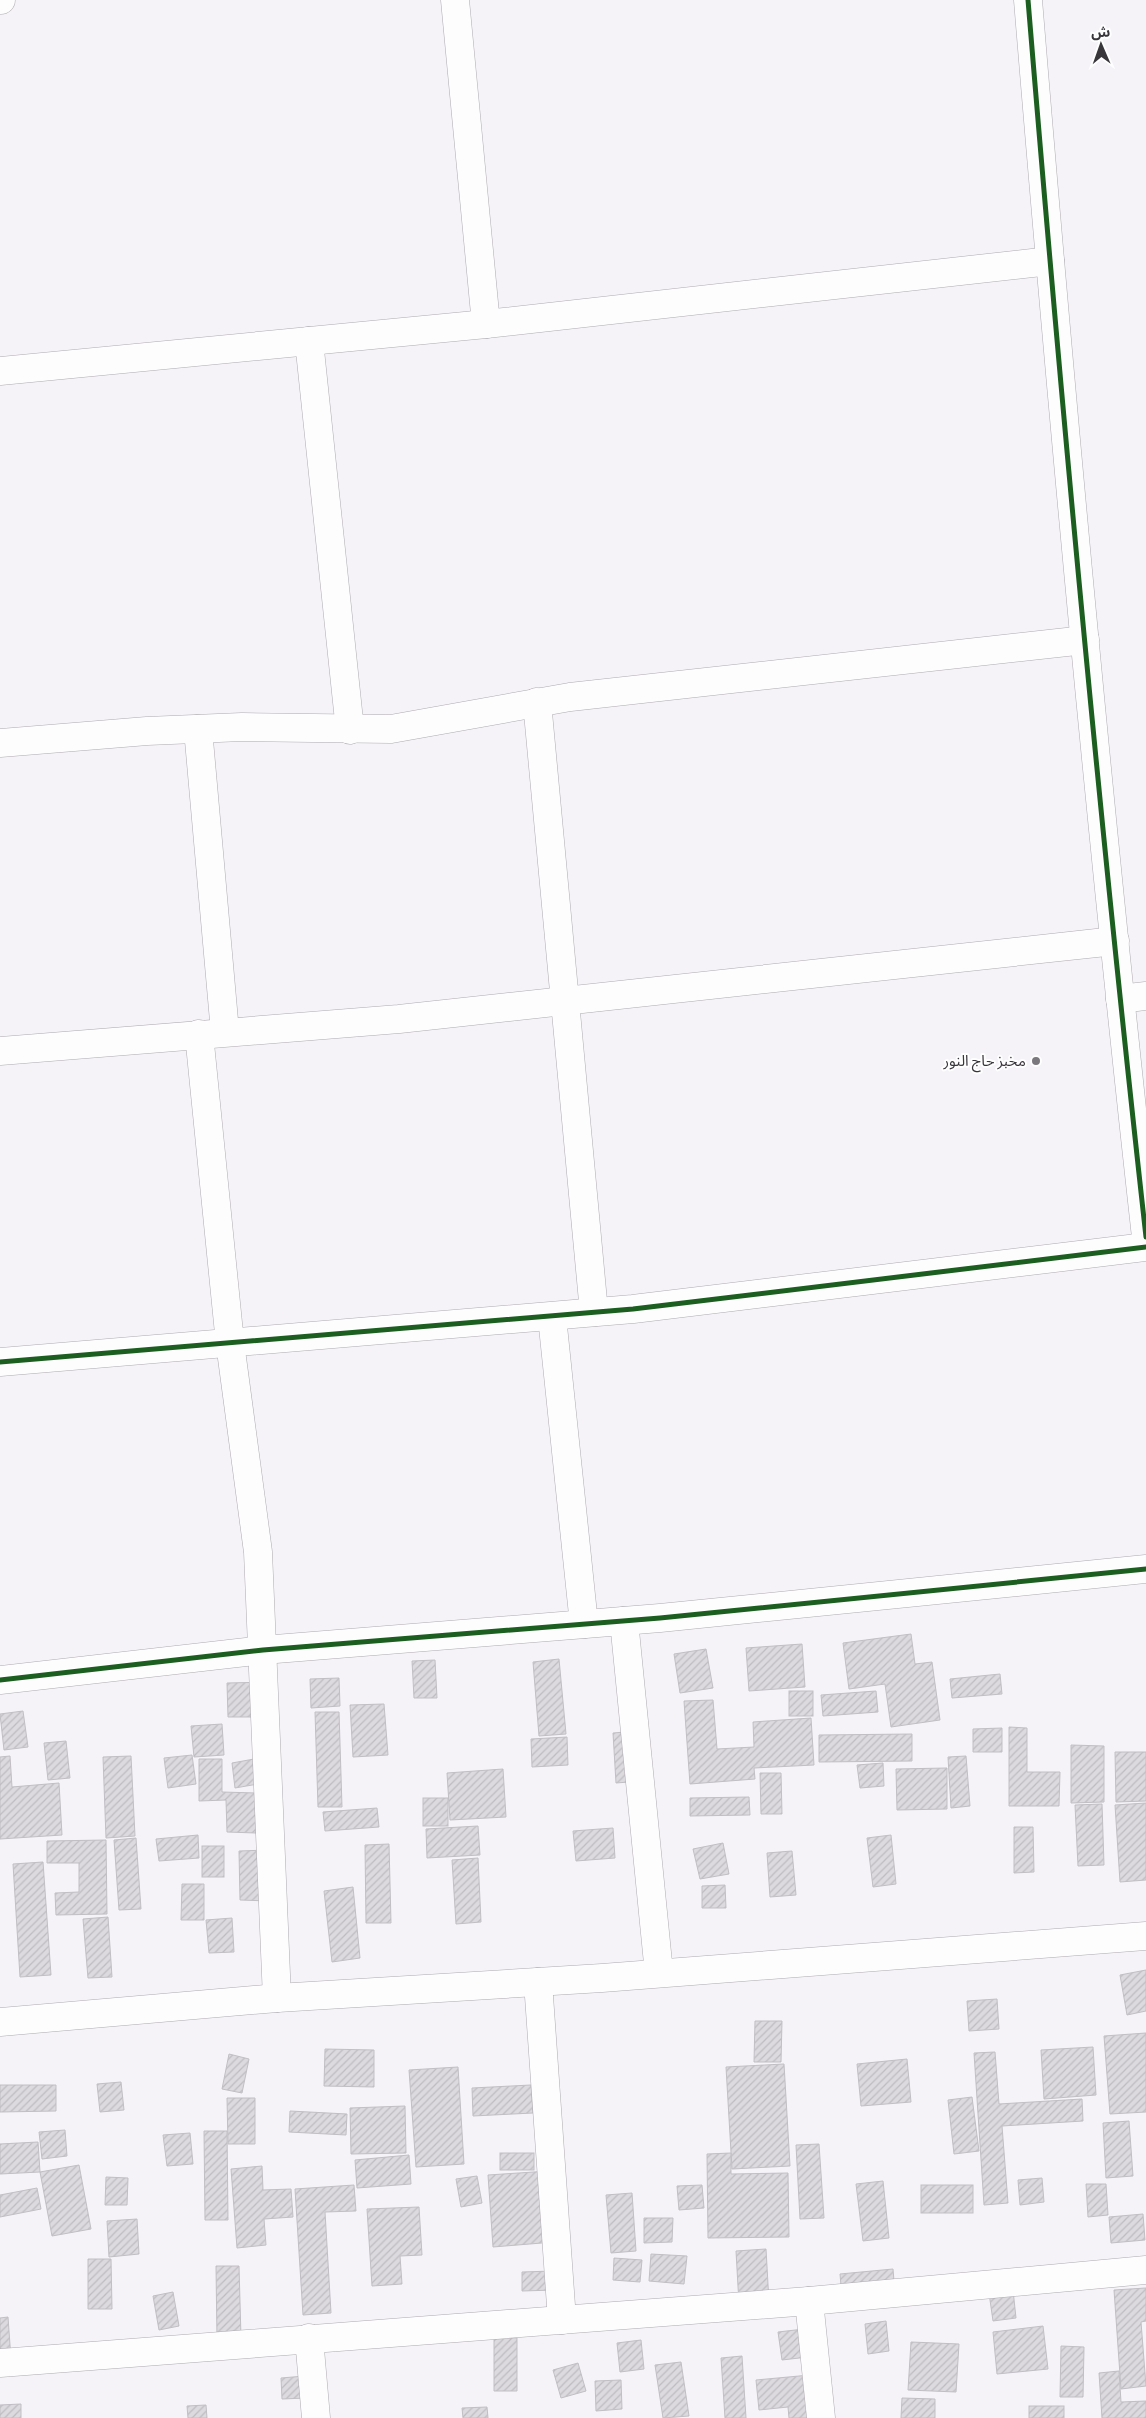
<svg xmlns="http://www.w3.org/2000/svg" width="1146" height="2418" font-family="'Source Sans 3','Noto Sans Arabic',sans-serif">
<defs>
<pattern id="building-hatch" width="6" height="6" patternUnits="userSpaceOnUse" patternTransform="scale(1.25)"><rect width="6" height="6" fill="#dddadf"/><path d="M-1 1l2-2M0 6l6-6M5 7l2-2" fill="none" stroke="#bebcc0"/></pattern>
</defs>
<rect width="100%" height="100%" fill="#f5f2f8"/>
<!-- building -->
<g fill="url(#building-hatch)" stroke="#c1bec4">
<polygon points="911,1634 915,1664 932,1662 940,1720 891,1727 885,1684 849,1689 843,1643"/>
<polygon points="802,1644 805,1687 749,1691 746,1648"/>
<polygon points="706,1649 713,1688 680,1693 674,1654"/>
<polygon points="559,1659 566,1734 539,1736 533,1662"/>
<polygon points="435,1660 437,1698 414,1698 412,1661"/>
<polygon points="1000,1674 1002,1694 952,1698 950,1679"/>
<polygon points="339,1678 340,1706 311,1708 310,1679"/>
<polygon points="272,1682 273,1717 228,1717 227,1683"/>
<rect x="789" y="1691" width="24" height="25"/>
<polygon points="876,1691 878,1712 823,1716 821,1695"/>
<polygon points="713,1700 717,1749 754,1747 753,1722 811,1718 814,1765 754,1768 755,1779 690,1784 684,1701"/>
<polygon points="384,1704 388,1755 353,1757 350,1705"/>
<polygon points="23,1711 28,1747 4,1750 0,1714"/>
<polygon points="315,1712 339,1712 342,1807 318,1807"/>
<polygon points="222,1724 224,1755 194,1757 191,1726"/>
<polygon points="1009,1727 1027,1728 1027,1772 1060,1772 1059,1806 1009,1806"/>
<polygon points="1002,1728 1002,1752 973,1752 973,1729"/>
<polygon points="637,1731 641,1781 616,1783 613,1733"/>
<polygon points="912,1734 912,1761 819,1762 819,1735"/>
<polygon points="567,1737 568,1765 532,1767 531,1739"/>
<polygon points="66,1741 70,1778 48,1780 44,1743"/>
<polygon points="1071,1745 1104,1746 1104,1802 1071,1803"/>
<polygon points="1115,1752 1146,1752 1146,1801 1116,1802"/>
<polygon points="192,1755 196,1784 168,1788 164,1758"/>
<polygon points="10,1756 12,1787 59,1783 62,1835 0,1839 0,1757"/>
<polygon points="131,1756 135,1836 106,1838 103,1757"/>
<polygon points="966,1756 970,1806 951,1808 948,1757"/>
<polygon points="199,1759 222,1759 222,1792 256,1793 256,1833 227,1832 226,1800 199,1801"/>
<polygon points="254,1759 258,1784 235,1788 232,1763"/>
<polygon points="883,1763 884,1786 860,1788 857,1765"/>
<polygon points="947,1768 947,1809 897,1810 896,1769"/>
<polygon points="503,1769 506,1817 450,1820 447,1773"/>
<polygon points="760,1773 781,1773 782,1814 761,1814"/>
<polygon points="749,1797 750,1815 690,1816 690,1798"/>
<rect x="423" y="1798" width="25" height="28"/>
<polygon points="1146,1803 1146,1880 1120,1882 1115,1805"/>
<polygon points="1102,1804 1104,1865 1078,1866 1075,1805"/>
<polygon points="377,1808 379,1827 325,1831 323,1812"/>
<polygon points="478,1826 480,1855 427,1858 426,1829"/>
<polygon points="1014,1827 1033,1827 1034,1872 1014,1873"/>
<polygon points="613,1828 615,1858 576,1861 573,1831"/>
<polygon points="198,1835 199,1858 159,1861 156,1839"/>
<polygon points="891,1835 896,1884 873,1887 867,1838"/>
<polygon points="136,1838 141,1909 119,1910 114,1840"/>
<polygon points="106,1840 107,1914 56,1915 55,1893 79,1892 79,1863 47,1863 47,1841"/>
<polygon points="723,1843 729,1874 700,1879 693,1849"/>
<polygon points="389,1844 391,1923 366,1923 365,1845"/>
<rect x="202" y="1846" width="22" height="31"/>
<polygon points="268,1850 269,1901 240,1900 239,1851"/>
<polygon points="792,1851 796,1895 770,1897 767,1853"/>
<polygon points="478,1858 481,1922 456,1924 452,1860"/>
<polygon points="43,1862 51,1975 20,1977 13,1864"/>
<polygon points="182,1884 204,1884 204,1920 181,1920"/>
<polygon points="725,1885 726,1908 702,1908 702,1886"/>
<polygon points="353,1887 360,1958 332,1962 324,1891"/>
<polygon points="108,1917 112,1977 88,1978 83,1919"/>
<polygon points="232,1918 234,1952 209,1953 206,1920"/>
<polygon points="1146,1970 1146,2011 1127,2015 1120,1975"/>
<polygon points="997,1999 999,2029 969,2031 967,2001"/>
<polygon points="755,2021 782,2021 781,2062 754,2062"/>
<polygon points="1146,2033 1146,2112 1110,2114 1104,2036"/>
<polygon points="1093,2047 1096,2095 1044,2099 1041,2050"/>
<polygon points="325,2049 374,2050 374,2087 324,2086"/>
<polygon points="995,2052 999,2104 1082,2099 1083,2121 1002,2126 1008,2203 984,2205 974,2053"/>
<polygon points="229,2054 249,2059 242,2093 222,2089"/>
<polygon points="907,2059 911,2102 861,2106 857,2064"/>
<polygon points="784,2064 790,2166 732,2169 726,2067"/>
<polygon points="458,2067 464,2164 416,2167 409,2070"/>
<polygon points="121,2082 124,2110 100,2112 97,2084"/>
<polygon points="0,2085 56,2085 56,2111 0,2112"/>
<polygon points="531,2085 533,2113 473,2116 472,2088"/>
<polygon points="972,2097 979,2151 954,2154 948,2100"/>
<polygon points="227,2098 255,2098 255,2144 228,2144"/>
<polygon points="405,2106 406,2153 351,2154 350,2108"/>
<polygon points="290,2111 347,2114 346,2135 289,2132"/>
<polygon points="1129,2121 1133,2176 1106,2178 1103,2123"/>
<polygon points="65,2130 67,2156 42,2159 39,2132"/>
<polygon points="204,2131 227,2131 228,2220 205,2220"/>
<polygon points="190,2133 193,2164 167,2166 163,2135"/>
<polygon points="38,2142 40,2172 0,2174 0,2144"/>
<polygon points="819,2144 824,2218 800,2219 796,2145"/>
<rect x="500" y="2153" width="34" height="17"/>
<polygon points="731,2153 731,2174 788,2173 789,2237 708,2238 707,2154"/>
<polygon points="409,2155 411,2184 357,2188 355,2160"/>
<polygon points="79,2165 91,2229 52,2236 40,2172"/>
<polygon points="262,2166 263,2190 291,2189 293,2217 264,2219 266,2245 237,2248 231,2169"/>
<polygon points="549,2171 554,2242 493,2247 488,2175"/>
<polygon points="477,2176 482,2203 461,2207 456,2179"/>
<polygon points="106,2177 128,2178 127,2205 105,2205"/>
<polygon points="1042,2178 1044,2202 1020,2205 1018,2180"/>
<polygon points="883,2181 889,2238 863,2241 856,2184"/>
<polygon points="1086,2184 1106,2184 1108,2215 1088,2217"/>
<polygon points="354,2185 356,2211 325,2212 331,2313 303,2315 295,2189"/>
<polygon points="702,2185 704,2208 679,2210 677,2186"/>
<rect x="921" y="2185" width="52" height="28"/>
<polygon points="37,2188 41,2209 0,2217 0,2195"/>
<polygon points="632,2193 636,2251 611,2253 606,2195"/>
<polygon points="419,2207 422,2255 400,2256 402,2284 372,2286 367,2209"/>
<polygon points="1143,2214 1145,2240 1111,2243 1109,2217"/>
<polygon points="644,2218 673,2218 672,2242 644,2243"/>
<polygon points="137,2219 139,2254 109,2257 107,2221"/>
<polygon points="766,2249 769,2302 739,2304 736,2251"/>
<polygon points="651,2254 687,2256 684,2284 649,2281"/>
<polygon points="614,2258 642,2260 640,2282 613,2280"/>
<polygon points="88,2259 111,2259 112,2309 88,2309"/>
<polygon points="216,2266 239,2266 241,2338 217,2339"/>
<polygon points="893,2269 895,2293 842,2297 840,2274"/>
<polygon points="553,2271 554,2290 522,2291 522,2272"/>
<polygon points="1146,2288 1146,2321 1141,2322 1146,2386 1121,2389 1114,2290"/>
<polygon points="1013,2290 1016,2318 993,2321 989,2293"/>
<polygon points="173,2292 179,2326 159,2330 153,2296"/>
<polygon points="8,2317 11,2359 0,2360 0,2318"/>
<polygon points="886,2321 889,2351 868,2354 865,2324"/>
<polygon points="1043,2326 1048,2369 997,2374 993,2332"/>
<polygon points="804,2329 808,2357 782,2360 778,2332"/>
<polygon points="494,2337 517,2338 517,2391 494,2391"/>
<polygon points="641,2340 644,2369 620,2372 617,2343"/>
<polygon points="911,2342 959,2344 956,2392 908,2390"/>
<polygon points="1061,2346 1084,2347 1083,2397 1060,2397"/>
<polygon points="742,2356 746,2418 725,2418 721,2358"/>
<polygon points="681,2362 689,2416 663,2418 655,2365"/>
<polygon points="578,2363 586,2391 561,2398 553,2370"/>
<polygon points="1119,2371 1121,2402 1146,2401 1146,2418 1102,2418 1099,2373"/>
<polygon points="810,2375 813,2418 789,2418 788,2407 759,2410 756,2380"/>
<polygon points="305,2376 306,2398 282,2399 281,2378"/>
<polygon points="621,2380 622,2409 596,2411 595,2381"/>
<polygon points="902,2398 935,2399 935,2418 901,2418"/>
<polygon points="21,2404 21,2418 0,2418 0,2405"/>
<polygon points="206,2405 207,2418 188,2418 187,2406"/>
<rect x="1029" y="2406" width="35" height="12"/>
<polygon points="487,2407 488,2418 463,2418 462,2408"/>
</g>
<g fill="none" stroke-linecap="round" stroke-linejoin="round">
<!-- street casing -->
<g stroke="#aeabb0" stroke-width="29">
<g id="street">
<polyline points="0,0 1,0"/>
<polyline points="455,0 486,324"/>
<path d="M1028,0C1062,413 1100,825 1146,1237"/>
<polyline points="309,341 350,730"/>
<polyline points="0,371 486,324 1050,261"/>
<polyline points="537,702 594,1312"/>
<polyline points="198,729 225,1032"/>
<polyline points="0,743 147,731 242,727 391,729 570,697 1085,640"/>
<polyline points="1120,999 1146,996"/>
<polyline points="199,1034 230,1343 258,1552 277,1998"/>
<polyline points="0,1051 399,1019 1115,941"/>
<polyline points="552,1317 584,1624"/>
<polyline points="0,1362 633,1309 1146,1247"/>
<polyline points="624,1621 659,1973"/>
<polyline points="0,1680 263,1650 660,1618 1146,1569"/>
<polyline points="538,1982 562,2320"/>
<polyline points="0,2022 277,1998 602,1978 1146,1936"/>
<polyline points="809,2301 821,2418"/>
<polyline points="309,2338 316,2418"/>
<polyline points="0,2363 809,2301 1146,2270"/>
</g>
</g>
<!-- street -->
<use href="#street" stroke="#fefdfe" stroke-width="28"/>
<!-- cycleway casing -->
<g stroke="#fefefe" stroke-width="8">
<g id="cycleway">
<path d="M1028,0C1062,413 1100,825 1146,1237"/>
<polyline points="0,1362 633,1309 1146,1247"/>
<polyline points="0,1680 263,1650 660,1618 1146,1569"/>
</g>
</g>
<!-- cycleway -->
<use href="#cycleway" stroke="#1b5e20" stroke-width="5"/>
</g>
<!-- markers -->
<circle fill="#7a777d" stroke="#fefefe" stroke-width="2" cx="1036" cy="1061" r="5"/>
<g text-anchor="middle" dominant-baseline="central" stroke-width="4" stroke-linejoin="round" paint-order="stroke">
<!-- poi labels -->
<g font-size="15" fill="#38353b" stroke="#fefefe" text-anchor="end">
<text x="1026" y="1061">مخبز حاج النور</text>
</g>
</g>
<!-- north arrow -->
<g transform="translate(1101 45) rotate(358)" stroke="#fefefe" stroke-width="4" paint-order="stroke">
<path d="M0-4L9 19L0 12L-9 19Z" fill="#38353b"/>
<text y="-8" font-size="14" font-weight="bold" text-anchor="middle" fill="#38353b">ش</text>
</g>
</svg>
